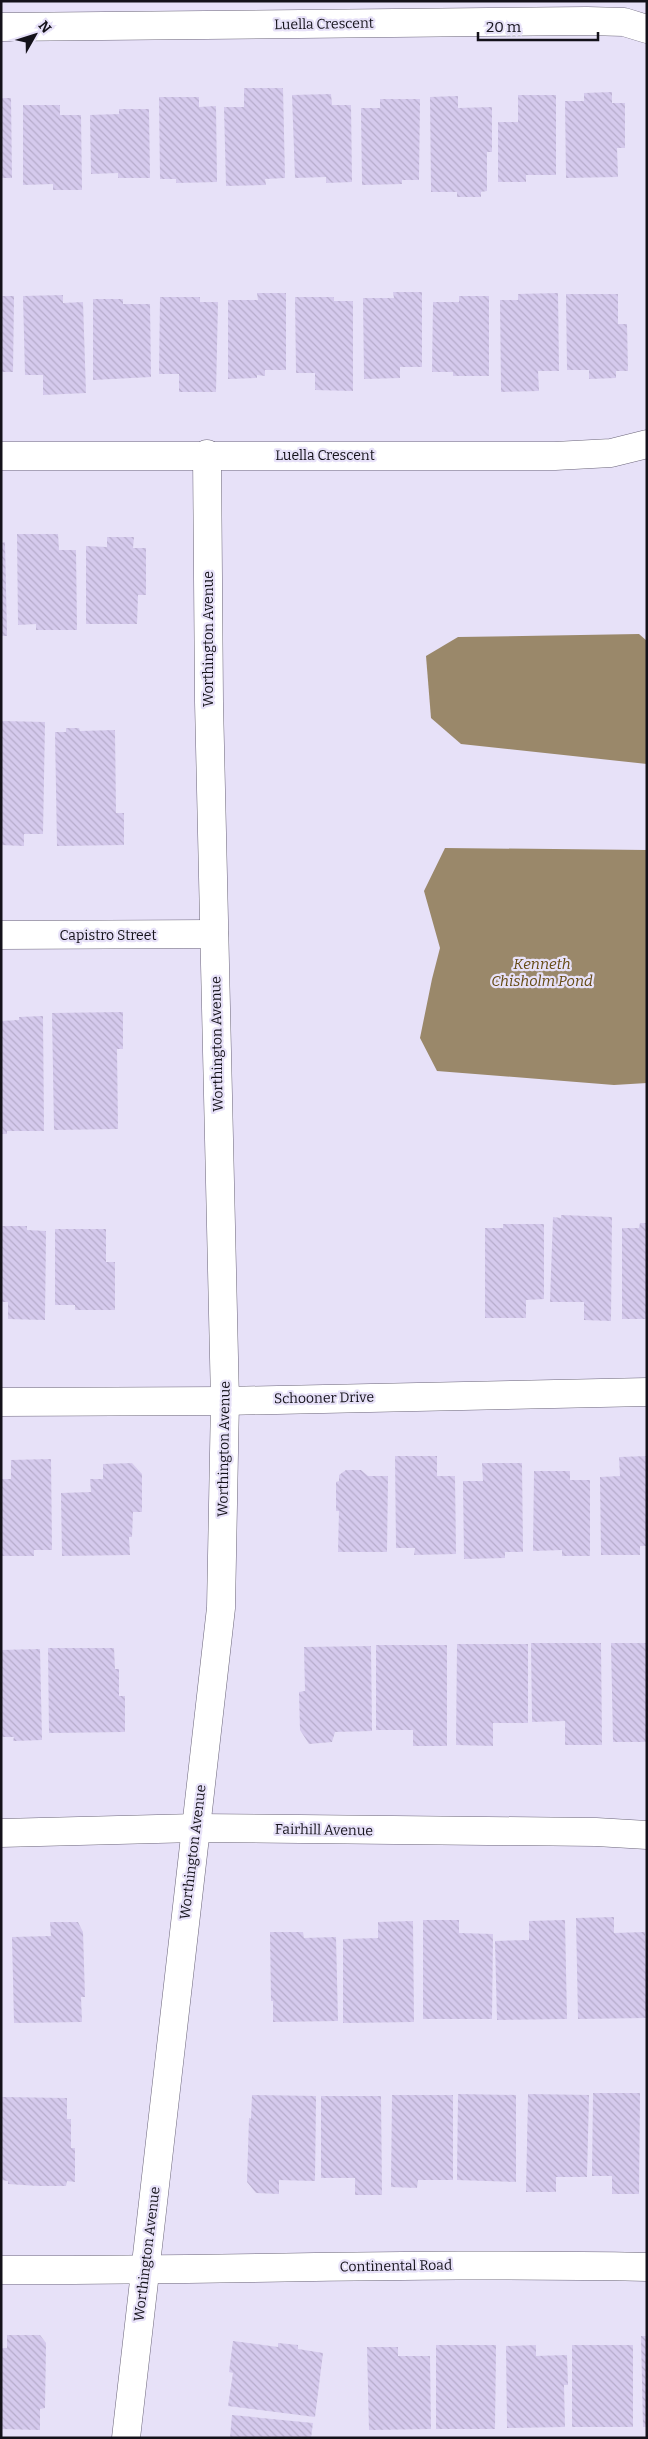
<svg xmlns="http://www.w3.org/2000/svg" width="648" height="2439" font-family="Bitter,serif">
<defs>
<pattern id="building-back-hatch" width="6" height="6" patternUnits="userSpaceOnUse" patternTransform="scale(1.25)"><rect width="6" height="6" fill="#d5caed"/><path d="M-1 5l2 2M0 0l6 6M5-1l2 2" fill="none" stroke="#b6accb"/></pattern>
</defs>
<rect width="100%" height="100%" fill="#e7e1f8"/>
<!-- water -->
<g fill="#9a886a">
<polygon points="639,634 647,641 647,764 461,744 431,718 426,656 458,637"/>
<polygon points="445,848 647,850 647,1083 614,1085 437,1071 420,1038 432,979 440,948 424,891"/>
</g>
<!-- building -->
<g fill="url(#building-back-hatch)">
<polygon points="244,88 283,88 285,178 265,179 266,185 226,186 224,107 244,107"/>
<polygon points="612,92 612,103 625,103 625,148 617,148 618,177 566,178 565,101 584,101 584,93"/>
<polygon points="331,94 332,105 351,105 352,182 326,183 326,177 295,178 292,95"/>
<polygon points="518,95 556,95 556,175 526,175 526,182 498,182 498,122 518,122"/>
<polygon points="458,96 458,108 492,107 492,152 487,152 487,191 481,192 481,197 457,197 457,192 431,192 430,97"/>
<polygon points="159,97 199,97 199,107 216,106 217,182 176,183 176,179 160,179"/>
<polygon points="1,98 11,98 12,178 1,178"/>
<polygon points="380,99 420,99 419,180 402,180 402,184 362,185 361,108 380,108"/>
<polygon points="23,105 60,105 60,115 81,115 82,190 53,190 53,184 23,185"/>
<polygon points="119,109 149,109 150,178 118,178 118,173 91,174 90,115 119,114"/>
<polygon points="393,292 422,292 422,367 400,367 400,378 364,379 363,298 394,298"/>
<polygon points="257,293 286,293 286,370 265,370 265,376 257,375 257,378 228,379 228,300 258,300"/>
<polygon points="558,293 559,371 538,371 539,391 501,392 500,300 518,300 518,294"/>
<polygon points="566,294 618,294 618,324 627,324 628,371 616,371 616,378 589,379 589,370 567,370"/>
<polygon points="63,295 63,303 83,302 86,393 43,395 43,375 25,375 23,296"/>
<polygon points="1,296 14,296 13,372 1,372"/>
<polygon points="459,296 489,296 489,376 453,376 453,372 432,372 433,302 459,302"/>
<polygon points="160,297 200,297 200,302 218,302 216,392 179,392 179,374 159,374"/>
<polygon points="295,297 334,297 334,301 353,301 353,391 315,390 315,373 296,373"/>
<polygon points="93,299 123,299 123,304 150,304 151,377 93,380"/>
<polygon points="17,534 58,534 59,550 76,550 77,630 36,630 36,624 18,625"/>
<polygon points="107,537 134,537 133,548 146,548 146,595 138,595 137,624 86,624 86,546 107,547"/>
<polygon points="5,542 7,636 1,636 1,543"/>
<polygon points="1,721 45,722 43,834 24,834 24,846 1,845"/>
<polygon points="66,728 79,728 80,731 115,730 116,813 124,813 124,845 57,846 55,732 66,732"/>
<polygon points="123,1012 123,1049 117,1049 118,1129 54,1130 52,1013"/>
<polygon points="43,1016 44,1131 7,1131 7,1134 1,1134 1,1021 19,1020 19,1017"/>
<polygon points="561,1215 612,1217 611,1321 584,1320 584,1302 550,1302 553,1217 561,1218"/>
<polygon points="640,1223 647,1223 647,1319 622,1319 622,1228 639,1228"/>
<polygon points="503,1224 544,1224 544,1299 526,1300 526,1318 485,1318 485,1228 503,1228"/>
<polygon points="1,1226 27,1226 27,1230 46,1231 45,1320 8,1319 8,1302 1,1302"/>
<polygon points="55,1229 106,1229 106,1262 115,1262 115,1310 75,1310 75,1305 55,1305"/>
<polygon points="395,1456 437,1456 437,1476 455,1476 456,1554 414,1555 415,1548 396,1548"/>
<polygon points="647,1456 647,1546 640,1546 640,1555 601,1555 600,1477 620,1476 619,1457"/>
<polygon points="51,1459 52,1550 34,1550 34,1556 1,1556 1,1479 11,1479 11,1460"/>
<polygon points="132,1463 142,1474 142,1512 133,1512 132,1537 129,1537 130,1555 62,1556 61,1493 91,1492 90,1479 103,1479 103,1464"/>
<polygon points="482,1463 522,1463 523,1552 505,1552 505,1558 464,1559 463,1481 483,1481"/>
<polygon points="346,1470 361,1470 368,1476 388,1476 387,1552 338,1552 339,1511 336,1511 336,1482 339,1481 339,1475"/>
<polygon points="534,1471 570,1471 570,1480 590,1480 590,1556 562,1556 562,1550 533,1551"/>
<polygon points="531,1643 601,1643 602,1745 565,1745 565,1721 532,1722"/>
<polygon points="611,1643 647,1643 646,1742 613,1742"/>
<polygon points="457,1644 528,1644 528,1723 493,1723 493,1746 456,1745"/>
<polygon points="376,1645 447,1645 447,1746 413,1746 413,1730 376,1730"/>
<polygon points="371,1646 372,1731 335,1732 332,1742 309,1744 300,1730 299,1692 305,1691 304,1647"/>
<polygon points="48,1648 114,1648 115,1669 119,1669 119,1696 125,1696 125,1732 49,1733"/>
<polygon points="40,1649 42,1740 13,1741 14,1737 1,1737 1,1650"/>
<polygon points="614,1917 614,1933 645,1932 647,2018 578,2019 576,1918"/>
<polygon points="423,1920 459,1920 459,1933 493,1934 492,2019 423,2019"/>
<polygon points="565,1920 567,2019 497,2020 495,1941 529,1940 529,1921"/>
<polygon points="413,1921 414,2022 343,2023 343,1939 378,1938 378,1922"/>
<polygon points="50,1922 78,1922 83,1932 85,1997 81,1997 82,2022 14,2023 12,1937 51,1936"/>
<polygon points="270,1932 303,1932 304,1938 336,1937 338,2021 273,2022 273,2001 271,2001"/>
<polygon points="593,2093 640,2093 639,2194 612,2194 612,2176 592,2176"/>
<polygon points="458,2094 516,2095 516,2182 457,2180"/>
<polygon points="528,2094 589,2095 587,2177 556,2177 556,2192 526,2192"/>
<polygon points="252,2095 316,2096 315,2181 279,2180 279,2194 256,2193 247,2182 249,2118 251,2119"/>
<polygon points="392,2095 453,2095 453,2180 418,2180 417,2188 391,2187"/>
<polygon points="321,2096 381,2096 382,2195 355,2195 355,2178 321,2178"/>
<polygon points="2,2097 67,2098 67,2119 71,2119 71,2148 75,2148 75,2182 67,2181 66,2186 39,2186 8,2184 8,2181 1,2180"/>
<polygon points="7,2335 40,2335 46,2343 45,2408 40,2409 40,2430 1,2429 1,2348 7,2348"/>
<polygon points="641,2336 647,2336 647,2427 643,2427"/>
<polygon points="233,2341 278,2347 278,2343 298,2345 298,2349 323,2353 315,2417 228,2406 233,2373 229,2372"/>
<polygon points="436,2345 496,2345 495,2429 436,2429"/>
<polygon points="536,2345 536,2356 567,2355 568,2385 564,2385 565,2427 507,2428 506,2346"/>
<rect x="572" y="2345" width="61" height="82"/>
<polygon points="367,2347 398,2347 398,2356 430,2356 431,2429 369,2430"/>
<polygon points="232,2415 313,2423 311,2438 230,2438"/>
</g>
<g fill="none" stroke-linecap="round" stroke-linejoin="round">
<!-- minor casing -->
<g stroke="#6c667a" stroke-width="29">
<g id="minor">
<polyline points="1,27 587,21 624,22 647,29"/>
<polyline points="1,456 555,456 611,453 647,444"/>
<polyline points="1,935 214,934"/>
<polyline points="1,1402 225,1401 647,1392"/>
<polyline points="196,1828 221,1608 225,1401 209,702 207,454"/>
<path d="M1,2270C216,2271 432,2262 647,2267"/>
</g>
</g>
<!-- tertiary casing -->
<g stroke="#6c667a" stroke-width="29">
<g id="tertiary">
<polyline points="1,1833 196,1828 596,1832 647,1835"/>
<polyline points="126,2438 196,1828"/>
</g>
</g>
<!-- minor -->
<use href="#minor" stroke="#fff" stroke-width="28"/>
<!-- tertiary -->
<use href="#tertiary" stroke="#fff" stroke-width="28"/>
</g>
<g text-anchor="middle" dominant-baseline="central" stroke-width="4.5" stroke-linejoin="round" paint-order="stroke">
<!-- street labels -->
<g font-size="14" fill="#14121a" stroke="#e7e1f8">
<text transform="translate(324 24) rotate(-1)">Luella Crescent</text>
<text x="325" y="455">Luella Crescent</text>
<text transform="translate(208 639) rotate(-90)">Worthington Avenue</text>
<text x="108" y="935">Capistro Street</text>
<text transform="translate(217 1044) rotate(-91)">Worthington Avenue</text>
<text transform="translate(324 1398) rotate(-1)">Schooner Drive</text>
<text transform="translate(224 1449) rotate(-89)">Worthington Avenue</text>
<text transform="translate(324 1830) rotate(1)">Fairhill Avenue</text>
<text transform="translate(193 1852) rotate(-83)">Worthington Avenue</text>
<text transform="translate(147 2254) rotate(-83)">Worthington Avenue</text>
<text transform="translate(396 2266) rotate(-1)">Continental Road</text>
</g>
<!-- water labels -->
<g font-size="15" font-style="italic" fill="#654a13" stroke="#e7e1f8">
<text x="542" y="964">Kenneth<tspan x="542" dy="17">Chisholm Pond</tspan></text>
</g>
</g>
<!-- border -->
<rect width="648" height="2439" fill="none" stroke="#14121a" stroke-width="5"/>
<!-- north arrow -->
<g transform="translate(35 35) rotate(51)" stroke="#e7e1f8" stroke-width="4" paint-order="stroke">
<path d="M0-4L9 19L0 12L-9 19Z" fill="#14121a"/>
<text y="-8" font-size="14" font-weight="bold" text-anchor="middle" fill="#14121a">N</text>
</g>
<!-- scale -->
<path d="M478 32v8h120v-8" fill="none" stroke="#14121a" stroke-width="2.5"/>
<text x="486" y="32" font-size="15" fill="#14121a" stroke="#e7e1f8" stroke-width="4" paint-order="stroke">20 m</text>
</svg>
